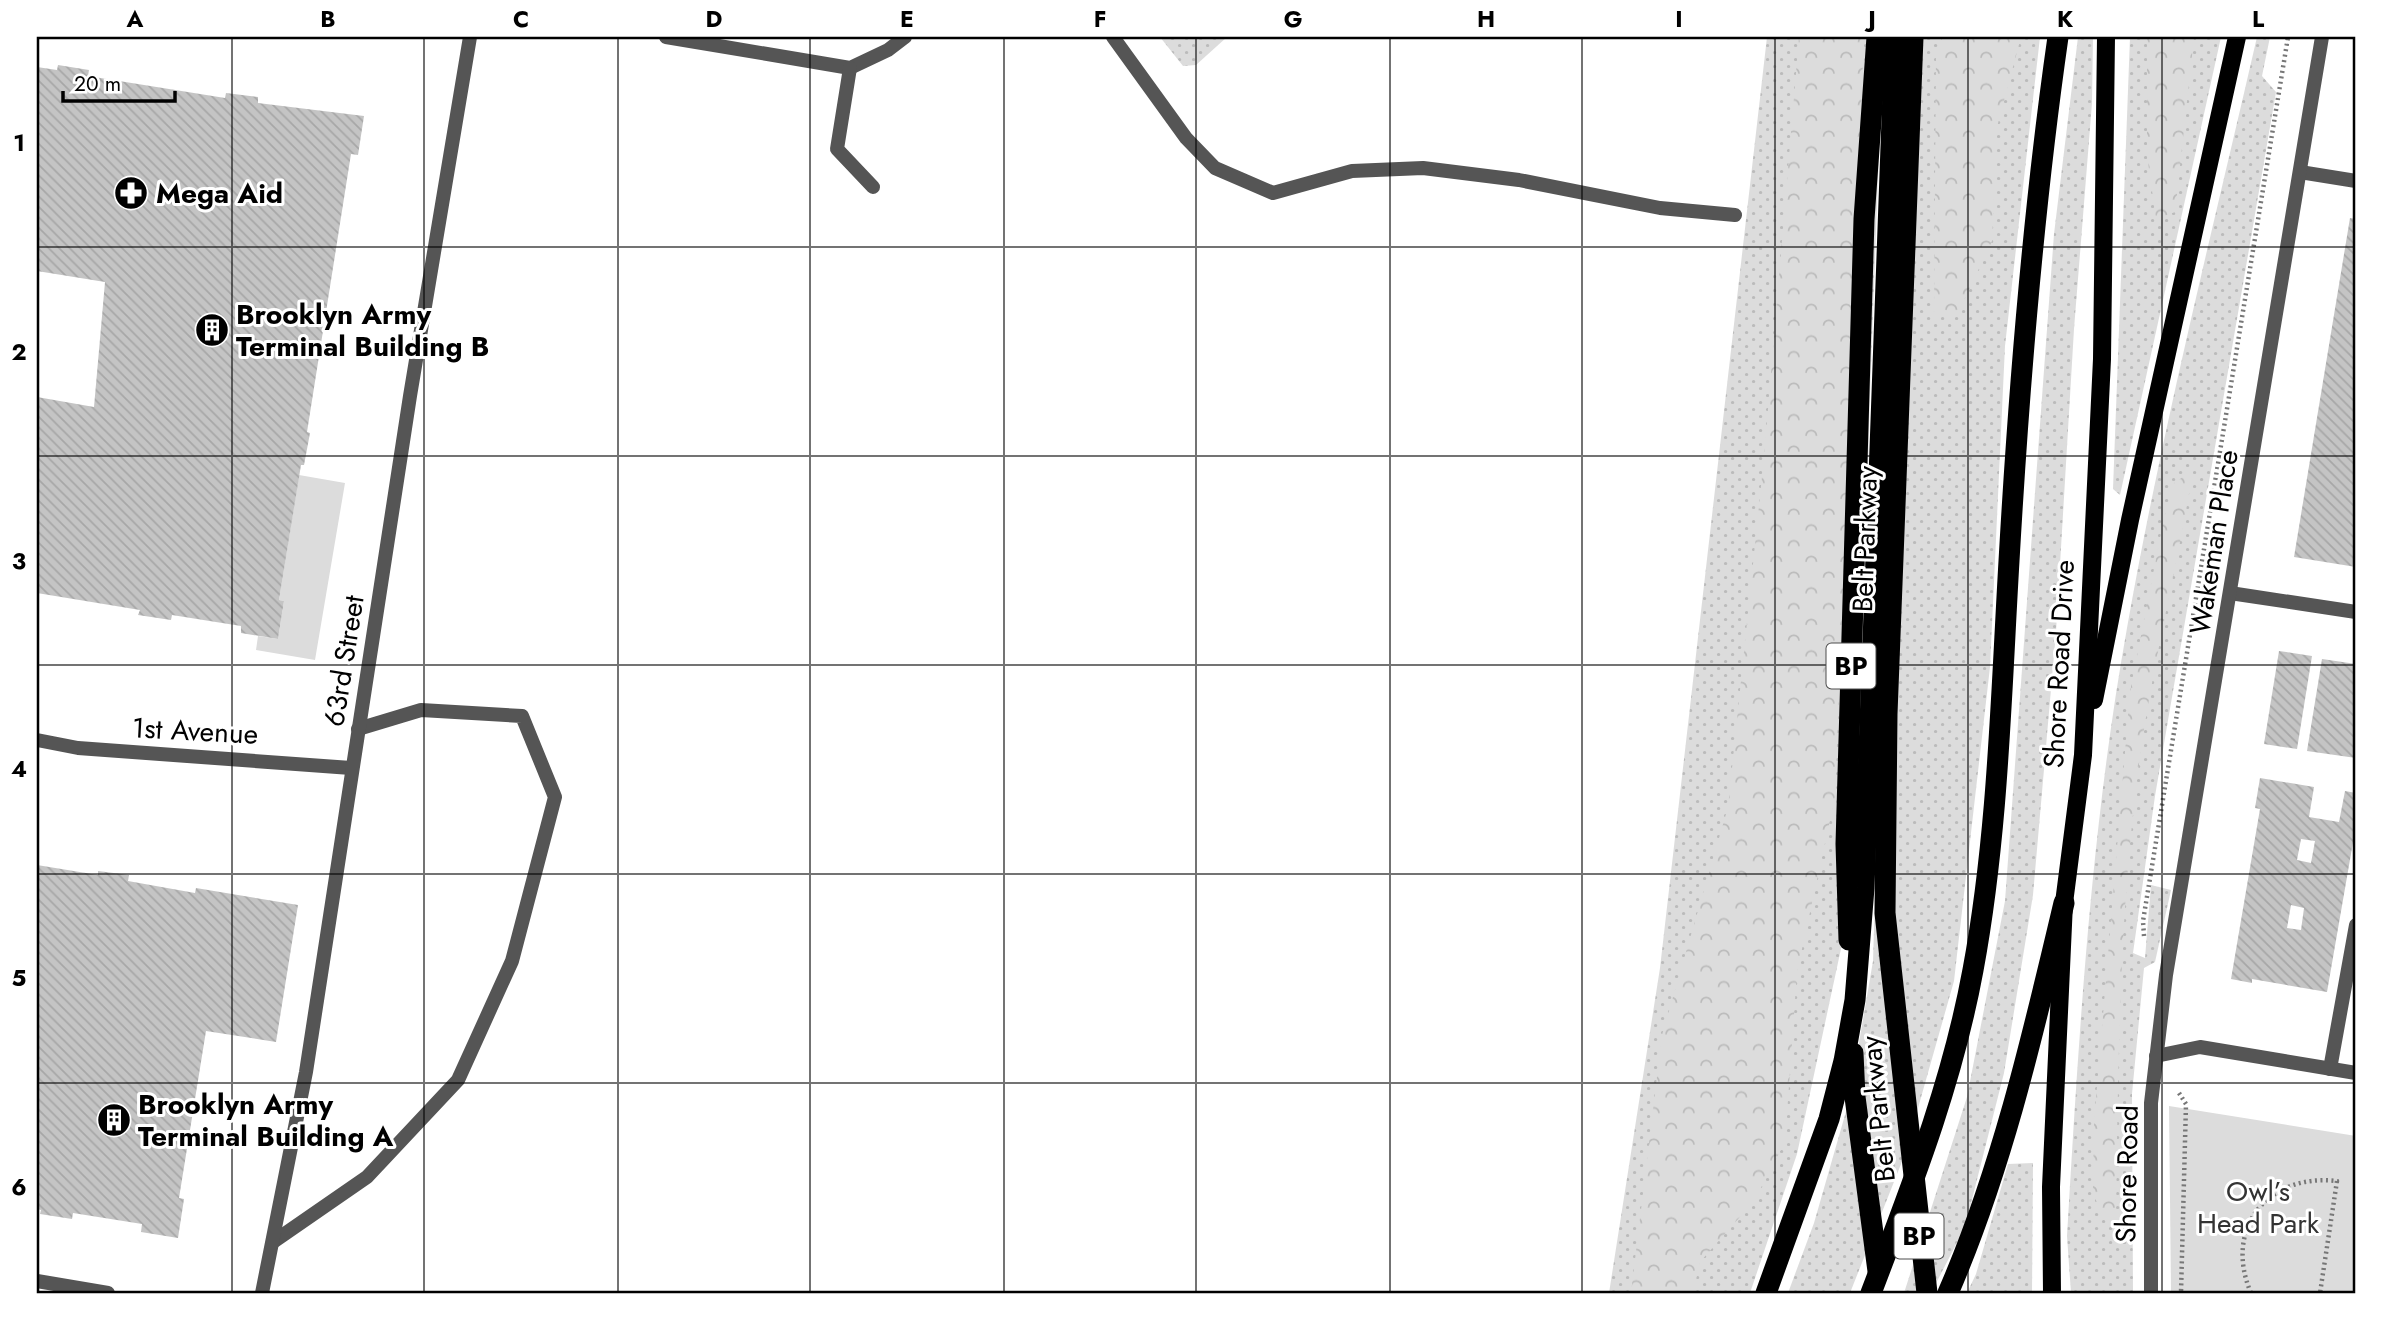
<svg xmlns="http://www.w3.org/2000/svg" width="2393" height="1330" font-family="Jost,sans-serif">
<defs>
<pattern id="grass-dots" width="8" height="8" patternUnits="userSpaceOnUse" patternTransform="scale(1.75)"><rect width="8" height="8" fill="#dcdcdc"/><path d="M2 2h.1M6 6h.1" fill="none" stroke="#bbb" stroke-width="1.8" stroke-linecap="round"/></pattern>
<pattern id="forest-crowns" width="20" height="18" patternUnits="userSpaceOnUse" patternTransform="scale(1.75)"><rect width="20" height="18" fill="#dcdcdc"/><path d="M2 6a3 3 0 1 1 6 0M12 15a3 3 0 1 1 6 0" fill="none" stroke="#bbb"/></pattern>
<pattern id="building-back-hatch" width="6" height="6" patternUnits="userSpaceOnUse" patternTransform="scale(1.75)"><rect width="6" height="6" fill="#c4c4c4"/><path d="M-1 5l2 2M0 0l6 6M5-1l2 2" fill="none" stroke="#a7a7a7"/></pattern>
</defs>
<rect width="100%" height="100%" fill="#fff"/>
<!-- grass -->
<g fill="url(#grass-dots)">
<polygon points="1160,37 1227,37 1196,65 1183,66"/>
<polygon points="1767,37 1883,37 1869,423 1860,860 1797,1154 1750,1293 1609,1293 1660,968"/>
<polygon points="1917,37 2040,37 2005,346 1990,667 1954,981 1905,1154 1850,1293 1788,1293 1814,1223 1849,1101 1873,961 1899,135"/>
<polygon points="2078,37 2093,37 2092,103 2074,329 2056,632 2033,895 2004,1073 1965,1227 1931,1293 1904,1293 1967,1097 2005,901 2054,234"/>
<polygon points="2130,37 2221,37 2120,495 2113,489"/>
<path d="M2257,37H2270L2262,76L2276,92L2155,796L2133,953L2145,958L2151,885L2171,890L2155,962L2144,968L2132,1094L2133,1293H2071L2067,1236C2079,1033 2091,828 2127,628C2162,429 2212,233 2257,37Z"/>
<polygon points="2033,1163 2032,1293 1967,1293 1976,1274 2008,1164"/>
</g>
<!-- forest -->
<g fill="url(#forest-crowns)">
<polygon points="1799,37 1864,37 1835,797 1797,972 1785,1142 1754,1201 1700,1262 1693,1293 1631,1293 1662,1035 1728,807 1764,457"/>
<polygon points="1943,37 2021,37 1997,127 1992,241 1957,315 1934,314 1936,51"/>
<polygon points="2147,37 2194,37 2175,212 2156,219 2147,155"/>
<path d="M2193,470C2176,576 2148,680 2136,788C2119,929 2118,1073 2116,1216L2101,1217L2093,1190L2094,1123L2130,692L2164,518L2174,483Z"/>
</g>
<!-- green -->
<g fill="#dcdcdc">
<polygon points="299,475 345,483 315,660 256,650 258,636 278,639 284,601 279,600"/>
<polygon points="2169,1106 2356,1136 2356,1293 2171,1293"/>
</g>
<!-- building -->
<g fill="url(#building-back-hatch)" fill-rule="evenodd">
<polygon points="58,65 89,70 88,76 225,98 226,93 258,97 258,103 364,116 358,155 351,154 307,432 310,433 304,465 301,465 279,600 284,601 278,639 241,633 241,626 172,615 171,620 138,615 140,610 37,593 37,397 94,407 105,282 37,271 37,67 57,70"/>
<polygon points="2350,218 2356,219 2356,567 2294,557"/>
<polygon points="2279,651 2312,656 2297,749 2264,744"/>
<polygon points="2322,659 2356,664 2356,758 2307,751"/>
<path d="M2260,778L2314,787L2309,817L2339,822L2345,791L2356,793V825L2327,992L2252,979V983L2231,979L2260,809L2255,808ZM2301,839L2315,841L2311,863L2297,860ZM2291,905L2304,908L2301,930L2287,928Z"/>
<polygon points="37,865 98,875 98,871 129,875 128,881 195,893 196,888 298,905 276,1042 206,1031 179,1198 184,1199 178,1238 141,1232 142,1224 73,1213 72,1219 40,1214 41,1210 37,1209"/>
</g>
<g fill="none" stroke-linecap="round" stroke-linejoin="round">
<!-- path -->
<g stroke="#777" stroke-width="4.5" stroke-dasharray="2 3.5" stroke-linecap="butt">
<polyline points="2144,936 2143,921 2288,37"/>
<polyline points="2179,1093 2186,1104 2181,1293"/>
<path d="M2251,1293C2223,1228 2268,1173 2337,1181L2320,1293"/>
</g>
<!-- service -->
<g stroke="#555" stroke-width="14">
<polyline points="666,37 850,68 888,50 905,37"/>
<polyline points="1113,37 1186,138 1215,168 1273,193 1352,171 1423,168 1519,180 1660,208 1735,215"/>
<polyline points="850,68 837,149 873,187"/>
<polyline points="37,740 78,748 351,768"/>
<polyline points="2330,1069 2356,925"/>
<polyline points="273,1242 367,1177 458,1080 512,961 555,797 522,716 421,710 358,729"/>
<polyline points="37,1281 108,1293"/>
<polyline points="262,1293 306,1072 410,396 470,37"/>
</g>
<!-- minor -->
<g stroke="#555" stroke-width="14">
<polyline points="2300,172 2356,181"/>
<polyline points="2230,593 2356,612"/>
<polyline points="2156,1056 2200,1047 2356,1073"/>
</g>
<!-- tertiary -->
<polyline stroke="#555" stroke-width="14" points="2151,1293 2151,1103 2166,975 2322,37"/>
<!-- primary -->
<g stroke="#000" stroke-width="18">
<polyline points="2094,700 2130,520 2237,37"/>
<polyline points="2052,1293 2051,1187 2064,903 2083,755 2102,359 2106,37"/>
</g>
<!-- motorway -->
<g stroke="#000" stroke-width="21">
<polyline points="1913,37 1887,714 1885,913 1927,1293"/>
<polyline points="1849,940 1846,844 1864,219 1877,37"/>
<polyline points="1853,1053 1855,1097 1878,1271"/>
<polyline points="1766,1293 1829,1119 1844,1061 1855,1000 1864,888 1895,37"/>
<path d="M1871,1293C1912,1185 1952,1084 1973,970C1998,835 2001,697 2009,561C2019,385 2033,211 2058,37"/>
<path d="M1948,1293C2002,1169 2033,1034 2064,903"/>
</g>
</g>
<!-- grid -->
<path fill="none" stroke="#000" stroke-width="2" stroke-opacity="0.55" d="M232,37V1293M424,37V1293M618,37V1293M810,37V1293M1004,37V1293M1196,37V1293M1390,37V1293M1582,37V1293M1775,37V1293M1968,37V1293M2162,37V1293M37,247H2356M37,456H2356M37,665H2356M37,874H2356M37,1083H2356"/>
<!-- icons -->
<defs>
<g id="pharmacy-disc" transform="scale(1.75)"><circle r="9.5" fill="#000" stroke="#fff"/><path d="M-2-6h4v4h4v4h-4v4h-4v-4h-4v-4h4Z" fill="#fff"/></g>
<g id="building-disc" transform="scale(1.75)"><circle r="9.5" fill="#000" stroke="#fff"/><path d="M-4-6H4V6H1V3H-1V6H-4ZM-2.5-4.3h1.7v1.8h-1.7ZM.8-4.3h1.7v1.8H.8ZM-2.5-1h1.7V.8h-1.7ZM.8-1h1.7V.8H.8Z" fill="#fff"/></g>
</defs>
<g fill-rule="evenodd">
<use href="#pharmacy-disc" x="131" y="193"/>
<use href="#building-disc" x="212" y="330"/>
<use href="#building-disc" x="114" y="1120"/>
</g>
<g text-anchor="middle" dominant-baseline="central" stroke-width="6" stroke-linejoin="round" paint-order="stroke">
<!-- shield labels -->
<g fill="#fff" stroke="#4c4c4c" stroke-width="2">
<rect x="1826.5" y="643.5" width="49" height="45" rx="5"/>
<rect x="1894.5" y="1213.5" width="49" height="45" rx="5"/>
</g>
<g font-size="26" font-weight="bold" fill="#000">
<text x="1851" y="666">BP</text>
<text x="1919" y="1236">BP</text>
</g>
<!-- poi labels -->
<g font-size="28" font-weight="bold" fill="#000" stroke="#fff" text-anchor="start">
<text x="156" y="193">Mega Aid</text>
<text x="236" y="314">Brooklyn Army<tspan x="236" dy="32">Terminal Building B</tspan></text>
<text x="138" y="1104">Brooklyn Army<tspan x="138" dy="32">Terminal Building A</tspan></text>
</g>
<!-- street labels -->
<g font-size="28" fill="#000" stroke="#fff">
<text transform="translate(1865 539) rotate(-88)">Belt Parkway</text>
<text transform="translate(2214 542) rotate(-81)">Wakeman Place</text>
<text transform="translate(344 661) rotate(-81)">63rd Street</text>
<text transform="translate(2059 664) rotate(-87)">Shore Road Drive</text>
<text transform="translate(195 731) rotate(3)">1st Avenue</text>
<text transform="translate(1878 1109) rotate(-96)">Belt Parkway</text>
<text transform="translate(2127 1174) rotate(-89)">Shore Road</text>
</g>
<!-- park labels -->
<g font-size="28" fill="#333" stroke="#fff">
<text x="2258" y="1191">Owl’s<tspan x="2258" dy="32">Head Park</tspan></text>
</g>
</g>
<!-- border -->
<rect width="2393" height="1330" fill="none" stroke="#ffffff" stroke-width="77"/>
<!-- scale -->
<path d="M63 91v10h112v-10" fill="none" stroke="#000000" stroke-width="3.5"/>
<text x="74" y="91" font-size="21" fill="#000000" stroke="#ffffff" stroke-width="5" paint-order="stroke">20 m</text>
<rect x="38" y="38" width="2316" height="1254" fill="none" stroke="#000" stroke-width="2.5"/>
<g font-size="23" text-anchor="middle" font-weight="bold" fill="#000">
<text x="135" y="27">A</text>
<text x="328" y="27">B</text>
<text x="521" y="27">C</text>
<text x="714" y="27">D</text>
<text x="907" y="27">E</text>
<text x="1100" y="27">F</text>
<text x="1293" y="27">G</text>
<text x="1486" y="27">H</text>
<text x="1679" y="27">I</text>
<text x="1872" y="27">J</text>
<text x="2065" y="27">K</text>
<text x="2258" y="27">L</text>
<text x="19" y="151">1</text>
<text x="19" y="360">2</text>
<text x="19" y="569">3</text>
<text x="19" y="777">4</text>
<text x="19" y="986">5</text>
<text x="19" y="1195">6</text>
</g>
</svg>
